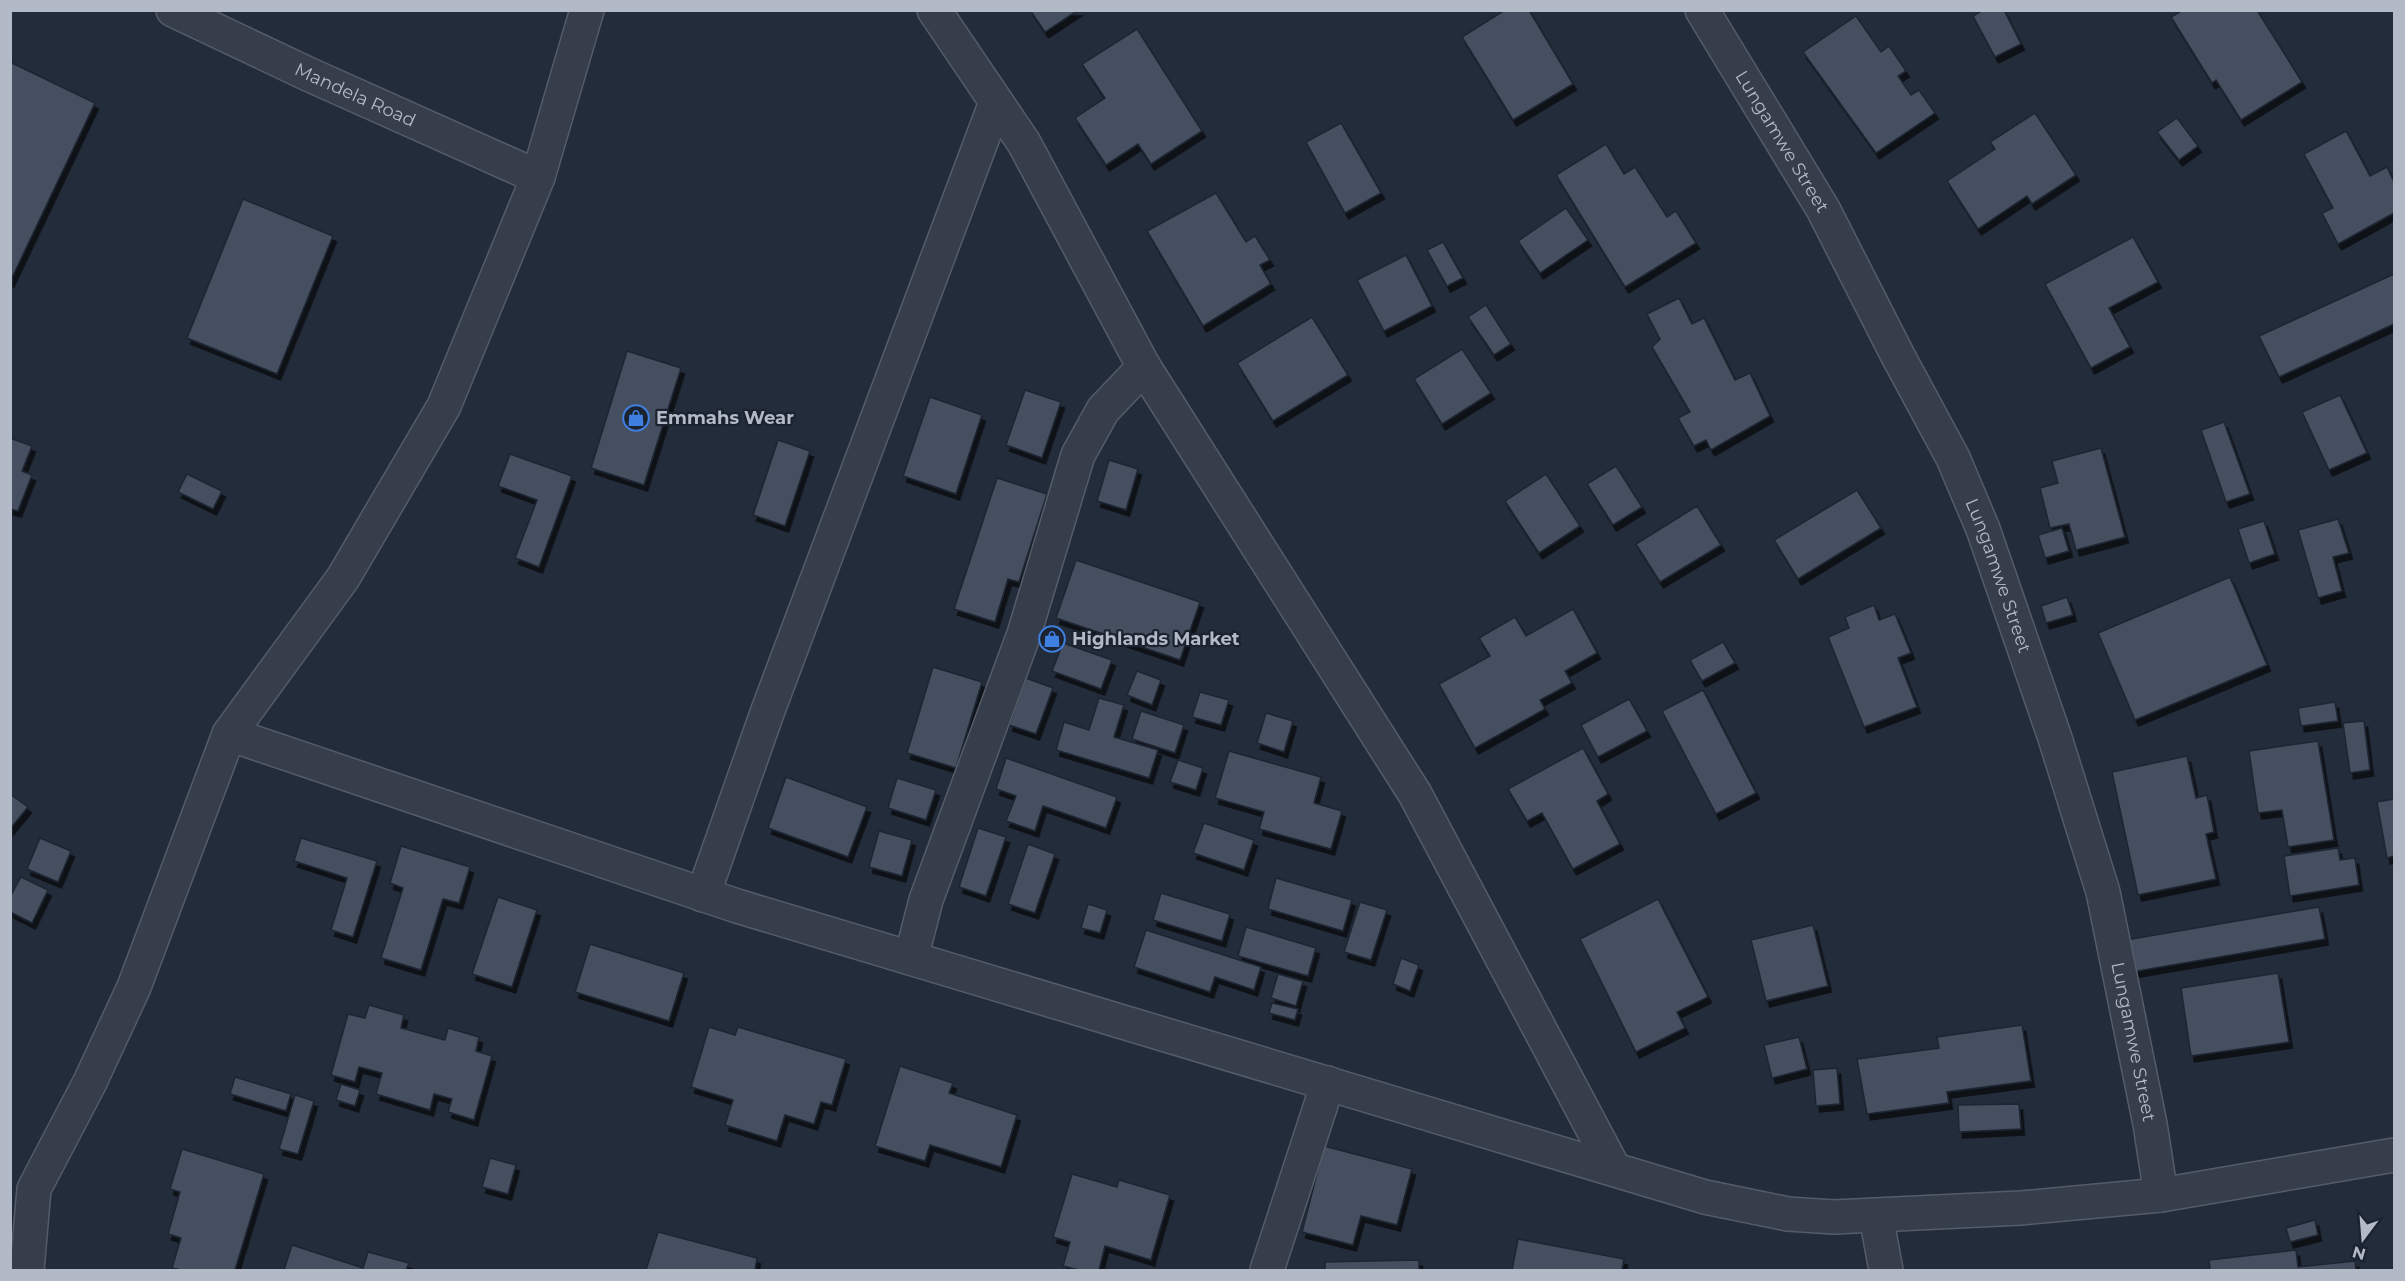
<svg xmlns="http://www.w3.org/2000/svg" width="2405" height="1281" font-family="Montserrat,sans-serif">
<defs>
<filter id="shadow"><feDropShadow dx="3.5" dy="6" stdDeviation="0" flood-color="#0009"/></filter>
</defs>
<rect width="100%" height="100%" fill="#232c3a"/>
<!-- building -->
<g fill="#444f5f" stroke="#1e2532" stroke-width="1.5" filter="url(#shadow)">
<polygon points="1030,10 1078,10 1045,32"/>
<polygon points="1505,10 1529,10 1573,84 1513,120 1462,37"/>
<polygon points="1983,10 2004,10 2021,44 1995,57 1973,16"/>
<polygon points="2183,10 2257,10 2302,82 2241,120 2216,80 2212,83 2171,17"/>
<polygon points="1856,16 1881,52 1889,46 1906,71 1898,76 1911,95 1919,90 1935,113 1876,153 1803,52"/>
<polygon points="1137,29 1202,131 1151,164 1138,144 1106,165 1075,118 1105,98 1082,64"/>
<polygon points="10,62 95,103 10,282"/>
<polygon points="2035,113 2076,175 2032,204 2027,196 1978,229 1947,181 1995,149 1990,142"/>
<polygon points="2177,118 2198,146 2179,160 2157,132"/>
<polygon points="1341,123 1381,193 1345,213 1306,142"/>
<polygon points="2346,131 2370,176 2387,167 2394,182 2394,213 2338,244 2322,213 2333,208 2304,154"/>
<polygon points="1606,144 1624,174 1635,167 1667,217 1676,211 1696,243 1625,287 1556,175"/>
<polygon points="1216,193 1246,242 1255,236 1270,260 1260,265 1271,284 1203,326 1147,231"/>
<polygon points="243,199 333,236 277,374 187,338"/>
<polygon points="1566,208 1588,240 1540,273 1518,241"/>
<polygon points="2133,237 2158,282 2109,308 2130,347 2091,368 2045,284"/>
<polygon points="1443,242 1463,278 1447,286 1427,250"/>
<polygon points="1406,255 1432,306 1384,331 1357,280"/>
<polygon points="2394,274 2394,324 2279,377 2259,336"/>
<polygon points="1679,298 1692,324 1704,318 1735,380 1750,373 1770,416 1711,450 1706,440 1694,446 1678,418 1690,412 1652,347 1660,339 1647,314"/>
<polygon points="1486,305 1511,344 1494,355 1468,317"/>
<polygon points="1312,317 1348,375 1273,421 1237,363"/>
<polygon points="1462,349 1491,393 1442,424 1414,379"/>
<polygon points="627,351 681,368 644,485 591,468"/>
<polygon points="1025,390 1061,402 1042,458 1006,445"/>
<polygon points="2340,395 2367,453 2329,470 2302,412"/>
<polygon points="930,397 982,415 956,494 903,476"/>
<polygon points="2224,422 2250,494 2226,502 2201,430"/>
<polygon points="10,438 32,446 22,471 32,475 18,511 10,509"/>
<polygon points="778,440 810,451 785,526 753,515"/>
<polygon points="2101,448 2125,537 2076,550 2069,524 2050,528 2040,488 2058,483 2052,461"/>
<polygon points="510,454 572,476 539,567 515,558 537,500 498,486"/>
<polygon points="1109,460 1138,469 1126,510 1097,501"/>
<polygon points="1616,466 1642,507 1613,525 1587,484"/>
<polygon points="187,474 222,491 213,509 178,492"/>
<polygon points="1546,474 1580,526 1539,553 1505,501"/>
<polygon points="997,478 1047,494 1019,582 1008,579 995,622 954,609"/>
<polygon points="1857,490 1881,528 1798,579 1774,540"/>
<polygon points="1697,506 1721,545 1660,582 1636,544"/>
<polygon points="2338,519 2349,553 2333,557 2342,591 2318,598 2298,530"/>
<polygon points="2264,521 2275,554 2249,563 2238,529"/>
<polygon points="2062,528 2069,551 2045,558 2038,535"/>
<polygon points="1076,560 1200,602 1180,660 1056,618"/>
<polygon points="2230,577 2267,665 2135,720 2098,633"/>
<polygon points="2067,597 2073,615 2046,623 2041,606"/>
<polygon points="1874,605 1879,620 1895,614 1911,653 1898,658 1917,707 1864,727 1828,637 1849,628 1845,617"/>
<polygon points="1573,609 1597,653 1565,671 1572,683 1540,700 1545,709 1475,748 1439,684 1490,656 1479,638 1515,617 1526,636"/>
<polygon points="1723,642 1735,663 1702,681 1690,660"/>
<polygon points="1063,643 1112,660 1101,689 1052,671"/>
<polygon points="933,667 982,682 956,768 907,753"/>
<polygon points="1137,671 1161,680 1152,705 1127,695"/>
<polygon points="1026,678 1053,688 1036,734 1009,725"/>
<polygon points="1703,690 1756,793 1716,814 1662,711"/>
<polygon points="1200,692 1229,700 1221,725 1192,717"/>
<polygon points="1099,698 1124,705 1114,737 1158,750 1149,778 1056,750 1064,722 1089,730"/>
<polygon points="1629,699 1647,731 1598,757 1581,725"/>
<polygon points="2335,702 2338,721 2301,726 2298,708"/>
<polygon points="1141,711 1184,725 1175,753 1132,739"/>
<polygon points="1266,713 1293,721 1284,752 1257,743"/>
<polygon points="2364,721 2370,770 2350,773 2343,723"/>
<polygon points="2318,741 2334,840 2288,847 2282,810 2258,813 2249,751"/>
<polygon points="1583,748 1608,794 1597,801 1620,844 1573,869 1542,813 1527,821 1508,789"/>
<polygon points="1229,751 1321,777 1314,803 1342,811 1331,849 1259,829 1264,812 1215,798"/>
<polygon points="2187,756 2196,798 2207,795 2214,832 2206,834 2216,879 2138,895 2112,772"/>
<polygon points="1006,758 1117,797 1106,828 1043,806 1035,831 1006,821 1016,796 996,789"/>
<polygon points="1178,760 1203,768 1196,790 1170,782"/>
<polygon points="786,777 867,807 848,857 768,828"/>
<polygon points="897,778 936,790 926,820 888,808"/>
<polygon points="10,794 28,807 10,829"/>
<polygon points="2394,799 2394,856 2387,858 2377,802"/>
<polygon points="1204,823 1254,840 1244,870 1193,853"/>
<polygon points="978,828 1006,837 986,896 959,887"/>
<polygon points="879,831 912,840 902,876 869,867"/>
<polygon points="40,838 71,851 58,882 27,869"/>
<polygon points="301,838 377,861 353,937 331,930 347,878 294,861"/>
<polygon points="1028,844 1055,854 1035,913 1008,904"/>
<polygon points="401,846 470,867 459,903 443,899 421,970 381,958 403,888 390,883"/>
<polygon points="2338,848 2340,860 2355,858 2359,885 2290,896 2284,856"/>
<polygon points="21,877 48,890 32,923 10,912 10,897"/>
<polygon points="1276,878 1352,900 1343,931 1268,909"/>
<polygon points="1161,893 1230,914 1222,941 1153,920"/>
<polygon points="498,897 537,910 512,987 472,974"/>
<polygon points="1658,899 1708,997 1677,1012 1685,1028 1636,1052 1580,939"/>
<polygon points="1360,902 1387,910 1371,960 1344,952"/>
<polygon points="1088,904 1107,910 1100,933 1081,928"/>
<polygon points="2319,907 2325,939 2126,973 2120,941"/>
<polygon points="1813,925 1828,986 1766,1001 1751,940"/>
<polygon points="1246,927 1316,948 1308,976 1238,956"/>
<polygon points="1146,930 1261,967 1254,990 1215,977 1210,992 1134,967"/>
<polygon points="590,944 684,973 669,1021 575,992"/>
<polygon points="1401,958 1419,965 1410,991 1393,984"/>
<polygon points="2278,973 2289,1042 2191,1056 2181,988"/>
<polygon points="1278,974 1303,981 1296,1006 1271,998"/>
<polygon points="1272,1003 1298,1009 1295,1020 1269,1013"/>
<polygon points="369,1005 404,1015 401,1028 445,1040 448,1028 479,1037 476,1051 492,1056 474,1120 448,1112 452,1099 434,1094 430,1110 376,1094 382,1073 359,1067 355,1082 331,1075 348,1014 365,1018"/>
<polygon points="2022,1025 2031,1081 1947,1092 1949,1103 1867,1114 1857,1059 1939,1048 1937,1037"/>
<polygon points="709,1027 735,1035 738,1027 846,1059 832,1105 821,1102 814,1124 785,1115 777,1141 725,1125 733,1100 691,1087"/>
<polygon points="1799,1037 1807,1069 1772,1078 1764,1045"/>
<polygon points="900,1066 953,1083 949,1093 1017,1115 1001,1167 930,1145 925,1161 875,1146"/>
<polygon points="1837,1068 1840,1104 1816,1106 1813,1070"/>
<polygon points="235,1077 291,1094 286,1111 230,1094"/>
<polygon points="341,1084 360,1090 355,1106 336,1100"/>
<polygon points="295,1095 314,1101 298,1154 279,1149"/>
<polygon points="2019,1104 2021,1129 1959,1132 1958,1105"/>
<polygon points="1324,1146 1412,1169 1397,1225 1361,1216 1353,1245 1302,1232"/>
<polygon points="182,1149 264,1174 235,1270 181,1270 172,1268 181,1238 168,1234 180,1192 170,1189"/>
<polygon points="490,1158 516,1165 508,1194 482,1187"/>
<polygon points="1072,1174 1117,1187 1119,1180 1170,1195 1151,1260 1105,1246 1099,1270 1079,1270 1063,1266 1070,1242 1053,1237"/>
<polygon points="2315,1220 2318,1235 2290,1242 2286,1228"/>
<polygon points="658,1232 757,1258 755,1270 646,1270"/>
<polygon points="1518,1239 1624,1259 1622,1270 1512,1270"/>
<polygon points="292,1245 363,1268 368,1252 409,1263 406,1270 284,1270"/>
<polygon points="2296,1250 2298,1267 2355,1261 2356,1270 2210,1270 2209,1260"/>
<polygon points="1419,1260 1419,1270 1325,1270 1325,1262"/>
</g>
<g fill="none" stroke-linecap="round" stroke-linejoin="round">
<!-- minor casing -->
<g stroke="#555c69" stroke-width="36">
<g id="minor">
<path id="s1" d="M173,10L308,74L538,177"/>
<polyline points="934,10 1024,143 1144,367 1415,794 1614,1169"/>
<path id="s2" d="M1702,10L1823,209L1898,356L1953,458L1983,529L2055,738L2103,892L2150,1124L2161,1195"/>
<polyline points="229,734 737,906 1705,1197 1788,1214 1834,1217 2021,1208 2161,1195 2394,1155"/>
<polyline points="703,895 767,713 996,102"/>
<polyline points="911,958 926,900 1024,634 1078,455 1103,410 1144,367"/>
<polyline points="1876,1216 1886,1270"/>
<polyline points="27,1270 34,1189 90,1082 134,987 229,734 343,578 444,406 538,177 587,10"/>
<polyline points="1267,1270 1328,1083"/>
</g>
</g>
<!-- minor -->
<use href="#minor" stroke="#363e4b" stroke-width="33"/>
</g>
<!-- icons -->
<defs>
<g id="shop-ring" transform="scale(1.35)"><circle r="9.5" fill="#1c2330" stroke="#3f7fe0" stroke-width="1.5"/><path d="M-5-2.5h2.3a2.7 3.5 0 0 1 5.4 0H5L5.5 6h-11ZM-1.5-2.5h3a1.5 2.3 0 0 0-3 0Z" fill="#3f7fe0"/></g>
</defs>
<g fill-rule="evenodd">
<use href="#shop-ring" x="636" y="418"/>
<use href="#shop-ring" x="1052" y="639"/>
</g>
<g text-anchor="middle" dominant-baseline="central" stroke-width="4.5" stroke-linejoin="round" paint-order="stroke">
<!-- street labels -->
<g font-size="18" fill="#b2b9c7" stroke="#1c2330">
<text stroke="none"><textPath href="#s1" startOffset="201">Mandela Road</textPath></text>
<text stroke="none"><textPath href="#s2" startOffset="154">Lungamwe Street</textPath></text>
<text stroke="none"><textPath href="#s2" startOffset="640">Lungamwe Street</textPath></text>
<text stroke="none"><textPath href="#s2" startOffset="1126">Lungamwe Street</textPath></text>
</g>
<!-- poi labels -->
<g font-size="18" font-weight="bold" fill="#b2b9c7" stroke="#1c2330" text-anchor="start">
<text x="656" y="418">Emmahs Wear</text>
<text x="1072" y="639">Highlands Market</text>
</g>
</g>
<!-- border -->
<rect width="2405" height="1281" fill="none" stroke="#b2b9c7" stroke-width="24"/>
<!-- north arrow -->
<g transform="translate(2363 1239) rotate(196)" stroke="#1c2330" stroke-width="4.5" paint-order="stroke">
<path d="M0-4.5L10 22L0 15L-10 22Z" fill="#b2b9c7"/>
<text y="-9" font-size="16" font-weight="bold" text-anchor="middle" fill="#b2b9c7">N</text>
</g>
</svg>
